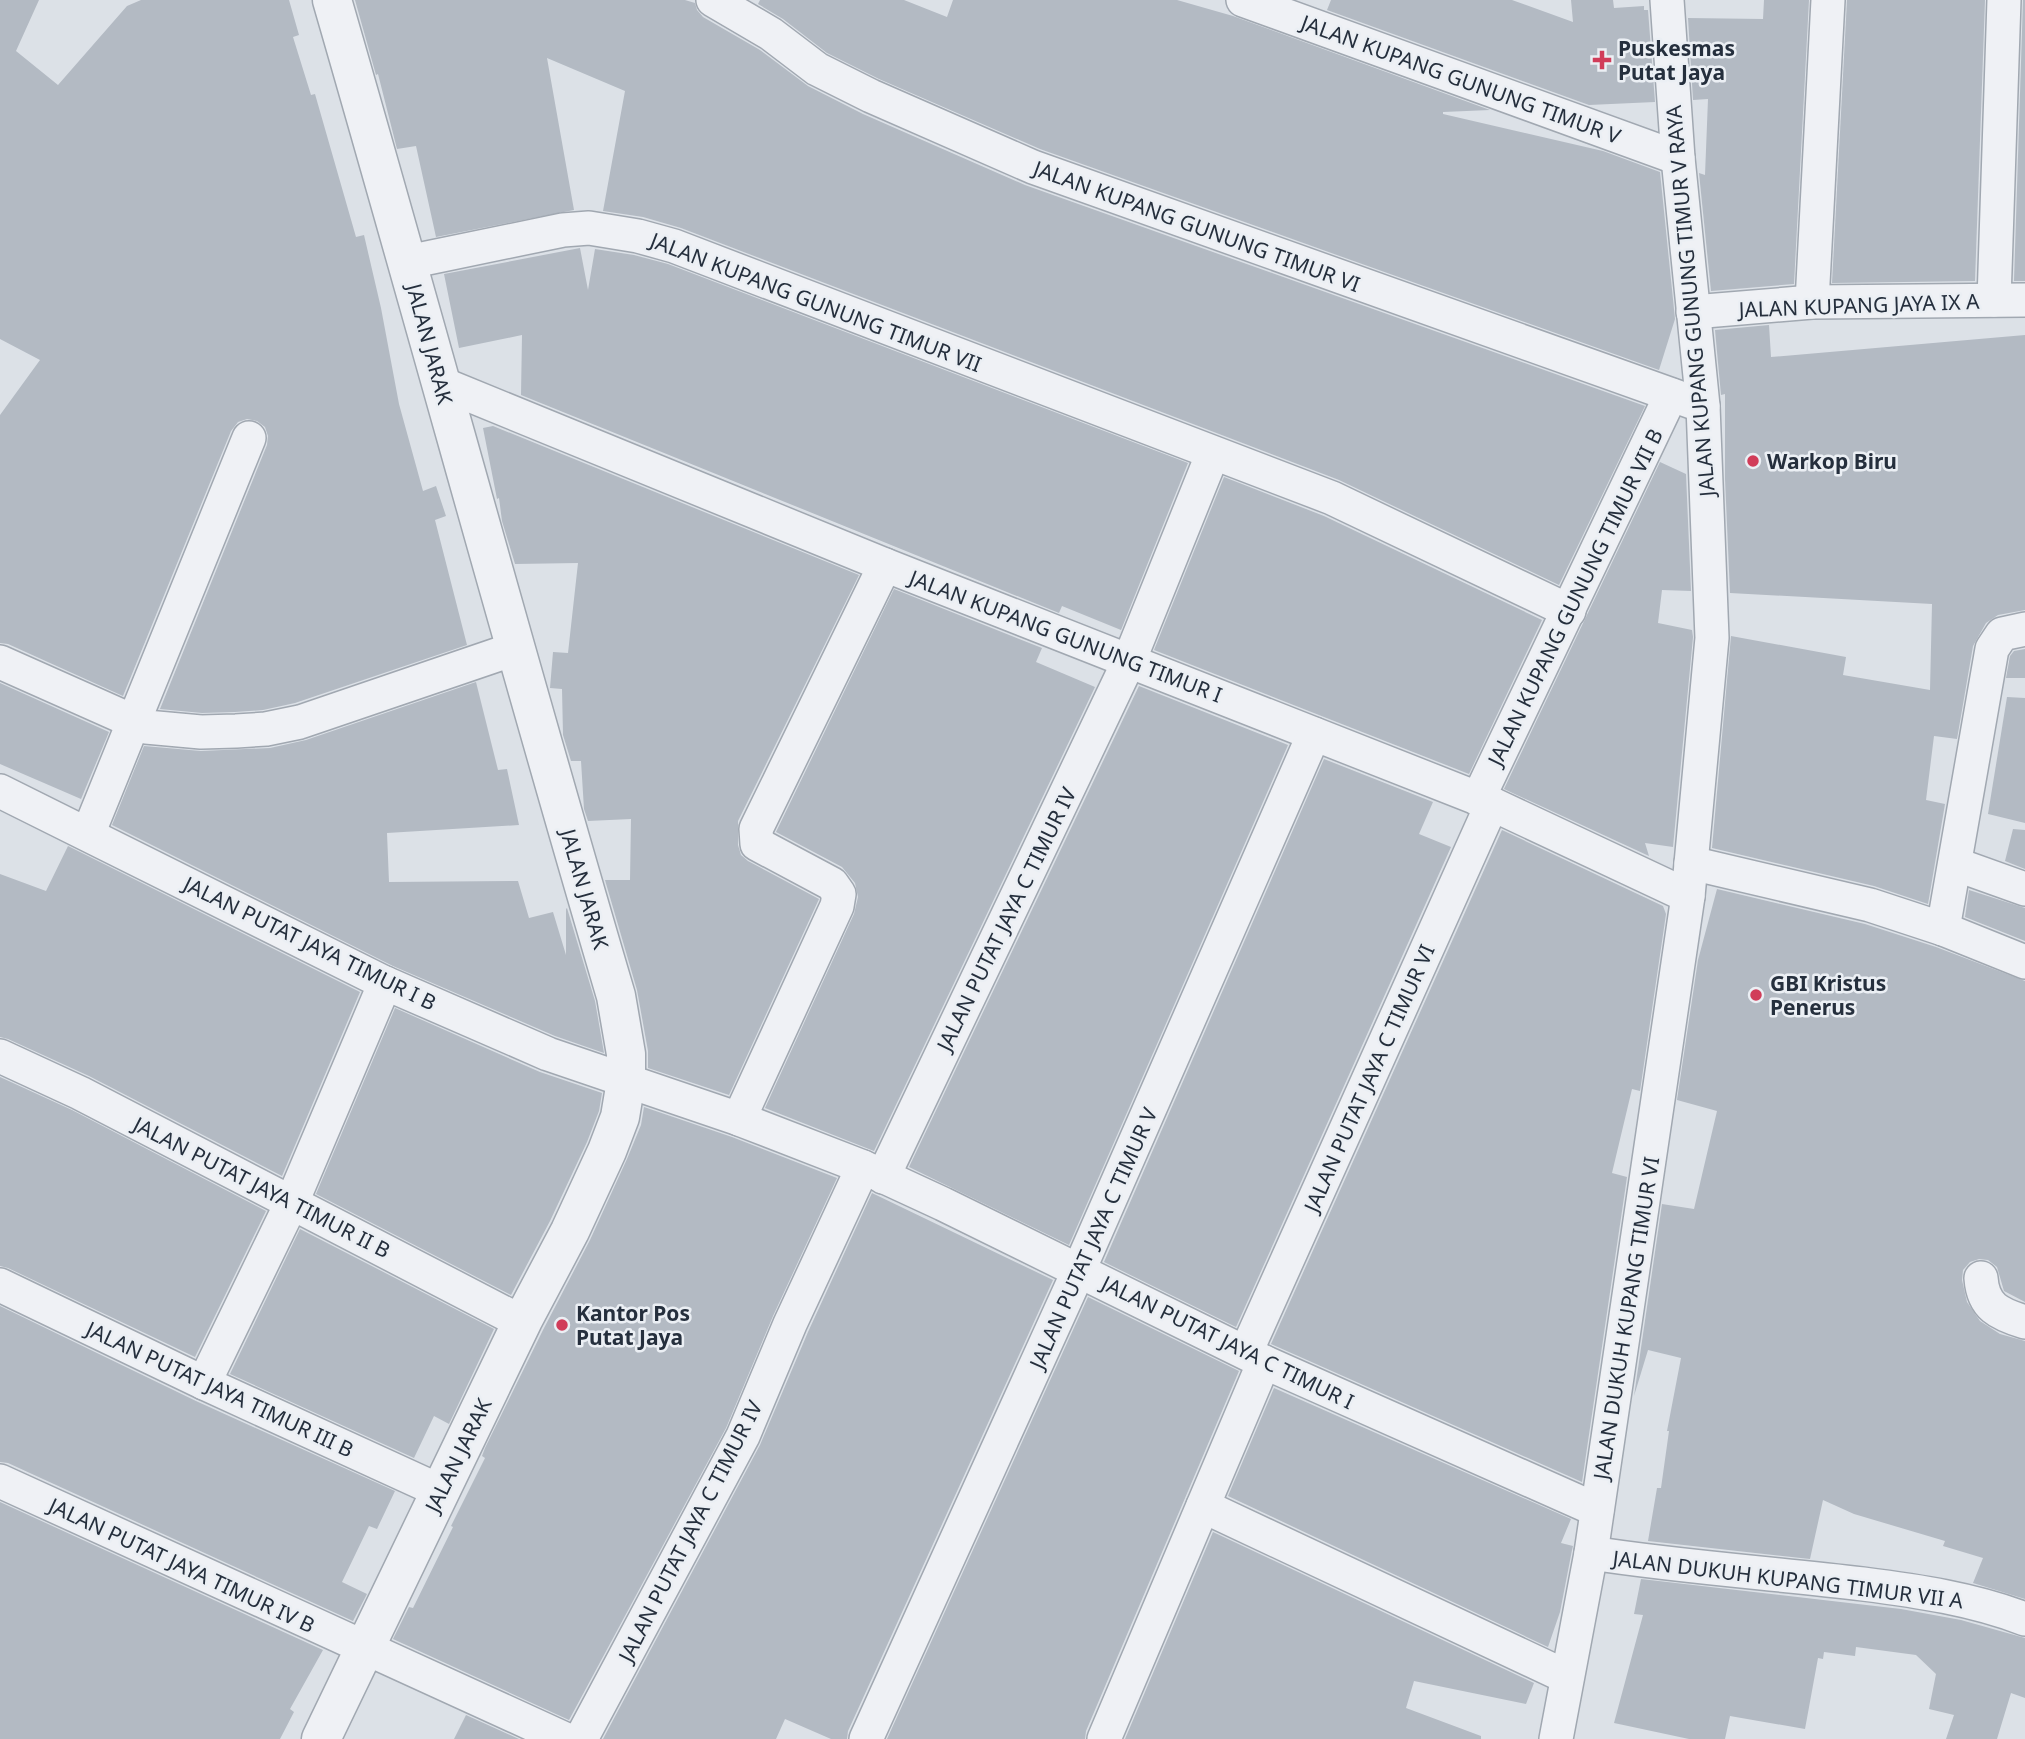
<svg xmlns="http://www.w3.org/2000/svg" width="2025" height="1739" font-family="'Noto Sans',sans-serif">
<rect width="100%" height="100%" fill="#dce1e7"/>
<!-- building -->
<g fill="#b3bac3">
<polygon points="0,0 39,0 16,51 58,85 127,6 141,0 289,0 299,35 293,37 311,95 315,94 356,237 364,235 381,308 399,404 423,491 436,486 446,516 435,520 467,645 295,703 263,710 235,712 202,713 160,709 267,445 268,436 265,427 257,421 247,419 238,422 231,431 123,696 8,644 0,643 0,415 40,360 0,339"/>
<polygon points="355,0 685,0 695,3 697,10 703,17 760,50 808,86 863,114 1025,185 1645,406 1559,585 1339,480 681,228 643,217 603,211 625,91 547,58 574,210 436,237 416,146 397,149 378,74 376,75"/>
<polygon points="760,0 904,0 947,17 953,0 1177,0 1233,16 1490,110 1443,112 1443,114 1603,151 1660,172 1675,319 1659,370 1040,149 879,79 827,53 783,19 758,4"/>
<polygon points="1331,0 1512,0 1573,22 1571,0 1613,0 1614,8 1644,6 1644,10 1648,10 1655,102 1589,105 1327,10"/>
<polygon points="1764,0 1809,0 1794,284 1711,291 1699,173 1705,175 1708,99 1693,100 1688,18 1763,19"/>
<polygon points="1847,0 1985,0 1975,281 1832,283"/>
<polygon points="2023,0 2025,0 2025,281 2014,281"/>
<polygon points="580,248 588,290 595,249 634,255 668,264 1188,463 1121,630 1062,606 1059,613 521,395 522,335 459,348 444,274"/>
<polygon points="1769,325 1771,357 2025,335 2025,610 1998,615 1986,623 1973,646 1957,739 1934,736 1926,800 1945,804 1928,904 1874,886 1712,848 1731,636 1846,657 1843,675 1930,690 1932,604 1730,593 1725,479 1725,394 1721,395 1715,330"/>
<polygon points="493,426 859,575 738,821 738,845 741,855 748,861 819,899 729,1095 648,1068 648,1051 637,990 605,880 630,880 631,819 588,821 584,809 581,761 571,761 563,735 562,689 550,688 553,652 568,653 578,563 515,564 502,521 499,498 497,499 483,428"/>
<polygon points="1660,462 1686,474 1691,591 1662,590 1658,623 1692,630 1693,637 1673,847 1645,843 1649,856 1504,789"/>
<polygon points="1224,477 1324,516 1542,620 1469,774 1154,650"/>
<polygon points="894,589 1042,648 1036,662 1095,687 874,1151 765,1108 854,914 858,897 855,883 842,867 776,832"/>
<polygon points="2025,649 2025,678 2006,678 2010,656 2014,651"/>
<polygon points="476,682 498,770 507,769 519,825 387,833 389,882 518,881 529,918 553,912 566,955 566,909 567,908 595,1001 604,1053 555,1036 393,966 112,825 144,746 201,751 270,748 306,740"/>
<polygon points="0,683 109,732 81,799 0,764"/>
<polygon points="1139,686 1288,745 1069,1245 909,1167"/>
<polygon points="2007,697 2025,698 2025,823 1988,814"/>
<polygon points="1324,759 1433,802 1419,834 1451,847 1236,1327 1104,1262"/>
<polygon points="2013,829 2025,830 2025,869 2005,861"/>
<polygon points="1502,830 1663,906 1666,914 1640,1091 1632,1089 1612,1173 1627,1177 1582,1482 1271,1344"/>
<polygon points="68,846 360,992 282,1176 89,1076 8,1039 0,1037 0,874 46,891"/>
<polygon points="1717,889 1865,924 1936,947 2025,981 2025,1302 2004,1291 1997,1267 1988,1260 1979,1259 1970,1262 1963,1270 1962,1280 1967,1302 1980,1321 2000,1334 2025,1341 2025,1599 1973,1583 1983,1558 1943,1546 1945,1541 1854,1514 1823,1500 1810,1559 1648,1541 1657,1488 1661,1488 1669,1431 1667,1431 1681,1358 1648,1350 1634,1396 1662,1204 1694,1209 1717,1111 1677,1100 1698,960"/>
<polygon points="1969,890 2025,908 2025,941 1965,917"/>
<polygon points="395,1008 540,1072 602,1093 599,1111 587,1142 550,1221 511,1295 316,1194"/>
<polygon points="0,1077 72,1110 266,1211 195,1357 8,1268 0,1266"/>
<polygon points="644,1107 732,1137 837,1178 773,1316 726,1428 569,1720 393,1639 409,1607 413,1608 453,1527 451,1526 485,1458 482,1456 485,1448 543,1330 590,1240 627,1159 641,1125"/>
<polygon points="872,1193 1053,1280 848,1731 847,1739 831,1739 785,1719 776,1739 603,1739 760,1445 808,1332"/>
<polygon points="300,1229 494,1329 449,1424 434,1416 414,1458 230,1374"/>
<polygon points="1088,1297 1239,1371 1086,1731 1085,1739 887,1739"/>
<polygon points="0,1306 196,1401 395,1491 377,1529 369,1526 342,1582 367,1594 353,1621 8,1463 0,1462"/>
<polygon points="1274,1388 1571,1519 1561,1543 1573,1546 1572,1550 1560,1612 1548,1647 1228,1496"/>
<polygon points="0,1502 323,1650 290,1709 294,1712 280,1739 0,1739"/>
<polygon points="1213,1532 1534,1683 1526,1704 1414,1681 1406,1708 1481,1736 1481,1739 1125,1739"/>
<polygon points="1641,1579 1901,1609 1961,1620 2025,1638 2025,1698 2011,1693 1997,1739 1946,1739 1954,1715 1929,1709 1936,1674 1916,1655 1856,1647 1855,1656 1824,1652 1823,1659 1818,1658 1805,1729 1730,1716 1725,1739 1689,1739 1614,1723 1643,1615 1634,1614"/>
<polygon points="466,1715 519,1739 454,1739"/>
</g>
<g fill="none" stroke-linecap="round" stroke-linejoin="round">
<!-- minor casing -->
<g stroke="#a1a8b1" stroke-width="36">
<g id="minor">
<polyline points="713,0 771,34 817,69 871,96 1033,167 1703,406"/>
<polyline points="1243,0 1678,158"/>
<polyline points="408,262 563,230 589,228 638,236 674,246 1332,498 1569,611"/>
<polyline points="1994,300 2004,0"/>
<polyline points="1812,302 1828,0"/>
<polyline points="1693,312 1812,302 2025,300"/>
<polyline points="440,383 885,565 1492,804 1688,896"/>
<polyline points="0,662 146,727 201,732 236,731 266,729 300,722 517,648"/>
<polyline points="0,791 385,983 548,1054 739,1119 863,1167 943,1204 1264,1362 1597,1510"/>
<polyline points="1478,799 1671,395"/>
<polyline points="88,834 249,438"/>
<polyline points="1691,863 1870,905 1943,929 2025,962"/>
<polyline points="1955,864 2025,889"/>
<polyline points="1943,929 1992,649 2002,634 2025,629"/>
<polyline points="0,1056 80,1093 512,1317 523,1320"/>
<polyline points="739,1119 837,906 839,894 832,884 757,844 756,829 885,565"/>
<polyline points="883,1177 1129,661 1213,453"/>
<path d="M1981,1278C1983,1307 1999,1314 2025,1322"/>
<polyline points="0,1285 204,1383 440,1491"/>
<polyline points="1246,1352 1492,804"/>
<polyline points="204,1383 292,1202 385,983"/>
<polyline points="0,1481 565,1739"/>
<polyline points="1203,1506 1567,1677"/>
<path d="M1591,1553C1681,1567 1772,1573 1863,1584C1918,1591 1973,1599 2025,1619"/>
<polyline points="581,1739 743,1436 790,1324 863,1167"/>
<polyline points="866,1739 1079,1270 1314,734"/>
<polyline points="1104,1739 1264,1362"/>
<polyline points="1556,1739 1591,1553 1688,896 1712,638 1703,406 1678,158 1667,0"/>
</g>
</g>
<!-- tertiary casing -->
<g stroke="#a1a8b1" stroke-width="41">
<path id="tertiary" d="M321,1739L523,1320L570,1231L607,1151L620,1117L626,1081V1054L616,996C518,665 428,331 332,0"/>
</g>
<!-- minor -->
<use href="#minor" stroke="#eff1f5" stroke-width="33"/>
<!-- tertiary -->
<use href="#tertiary" stroke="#eff1f5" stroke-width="38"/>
</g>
<!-- markers -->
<g fill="#d13c59" stroke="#ebeff4" stroke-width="2.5">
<path d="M1598.5 49.5h7v7h7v7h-7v7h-7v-7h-7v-7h7z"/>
<circle cx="1753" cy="461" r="7"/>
<circle cx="1756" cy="995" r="7"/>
<circle cx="562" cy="1325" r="7"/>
</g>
<g text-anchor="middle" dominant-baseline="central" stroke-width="5" stroke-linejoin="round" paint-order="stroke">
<!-- poi labels -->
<g font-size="21" font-weight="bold" fill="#252f3d" stroke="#ebeff4" text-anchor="start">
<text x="1618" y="48">Puskesmas<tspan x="1618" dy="24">Putat Jaya</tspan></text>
<text x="1767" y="461">Warkop Biru</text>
<text x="1770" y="983">GBI Kristus<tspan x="1770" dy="24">Penerus</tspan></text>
<text x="576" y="1313">Kantor Pos<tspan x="576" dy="24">Putat Jaya</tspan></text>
</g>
<!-- street labels -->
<g font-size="21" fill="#252f3d" stroke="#ebeff4">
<text transform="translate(1461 79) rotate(20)">JALAN KUPANG GUNUNG TIMUR V</text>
<text transform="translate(1197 226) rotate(20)">JALAN KUPANG GUNUNG TIMUR VI</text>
<text transform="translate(1690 301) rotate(-95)">JALAN KUPANG GUNUNG TIMUR V RAYA</text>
<text transform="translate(816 302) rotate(21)">JALAN KUPANG GUNUNG TIMUR VII</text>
<text transform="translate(1859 305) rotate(-2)">JALAN KUPANG JAYA IX A</text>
<text transform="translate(430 344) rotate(75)">JALAN JARAK</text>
<text transform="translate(1575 597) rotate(-64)">JALAN KUPANG GUNUNG TIMUR VII B</text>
<text transform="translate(1066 636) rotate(21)">JALAN KUPANG GUNUNG TIMUR I</text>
<text transform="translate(585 889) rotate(74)">JALAN JARAK</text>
<text transform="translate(1006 919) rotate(-64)">JALAN PUTAT JAYA C TIMUR IV</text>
<text transform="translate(310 943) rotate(26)">JALAN PUTAT JAYA TIMUR I B</text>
<text transform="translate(1369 1078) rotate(-66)">JALAN PUTAT JAYA C TIMUR VI</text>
<text transform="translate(262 1187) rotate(27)">JALAN PUTAT JAYA TIMUR II B</text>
<text transform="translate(1093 1238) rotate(-66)">JALAN PUTAT JAYA C TIMUR V</text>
<text transform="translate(1626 1318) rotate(-81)">JALAN DUKUH KUPANG TIMUR VI</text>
<text transform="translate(1228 1342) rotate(26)">JALAN PUTAT JAYA C TIMUR I</text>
<text transform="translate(220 1389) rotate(25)">JALAN PUTAT JAYA TIMUR III B</text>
<text transform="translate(458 1455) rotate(-64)">JALAN JARAK</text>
<text transform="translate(690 1531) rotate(-63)">JALAN PUTAT JAYA C TIMUR IV</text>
<text transform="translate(182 1565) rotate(25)">JALAN PUTAT JAYA TIMUR IV B</text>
<text transform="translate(1788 1579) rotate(7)">JALAN DUKUH KUPANG TIMUR VII A</text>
</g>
</g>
</svg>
